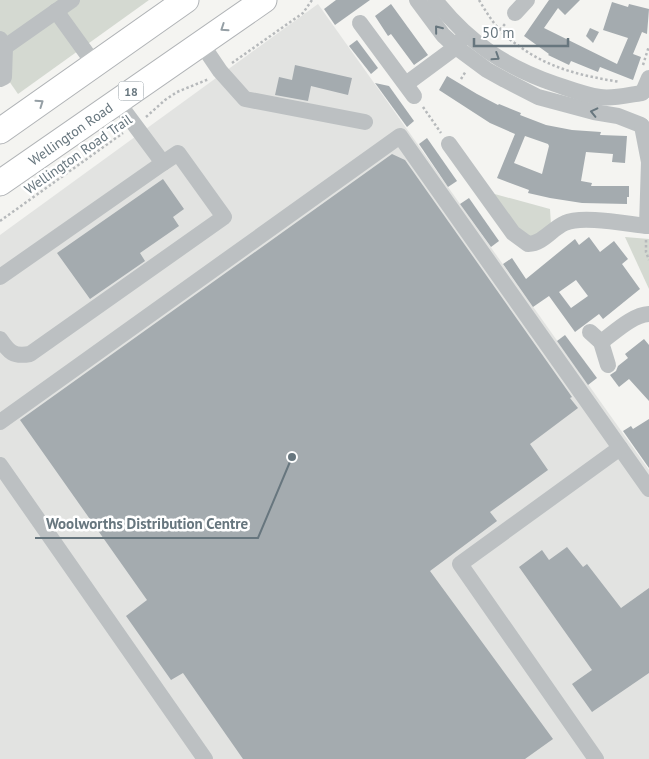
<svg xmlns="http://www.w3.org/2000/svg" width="649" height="759" font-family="'PT Sans',sans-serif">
<rect width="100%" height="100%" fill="#f4f4f1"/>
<!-- built -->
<polygon fill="#e2e3e1" points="318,4 649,470 649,759 0,759 0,235"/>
<!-- green -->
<g fill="#d4d9d1">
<polygon points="0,0 149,0 18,94 0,68"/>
<polygon points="491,193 550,209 551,225 536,237 524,237"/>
<polygon points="625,237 649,239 649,289"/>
</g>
<!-- building -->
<g fill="#a4abaf" fill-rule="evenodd">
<polygon points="336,0 370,0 335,25 324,9"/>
<polygon points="549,0 580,0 565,15 558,8 544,28 617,64 628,38 603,30 612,2 628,7 629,4 649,9 647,34 642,32 633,54 641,57 633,80 600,67 598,72 571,61 569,65 548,55 549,54 524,36"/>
<polygon points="391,4 428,55 414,65 391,34 388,36 375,16"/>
<polygon points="590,28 599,32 593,43 586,36"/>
<polygon points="357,40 378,68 371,74 349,46"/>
<polygon points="295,65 352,78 348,95 311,86 308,101 275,95 279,77 292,80"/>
<path d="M447,76L477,94L498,105L499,104L521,113L520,115L546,125L572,130L601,132L600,135L627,136L625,163L612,162L613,154L586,152L581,181L592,183L591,186H629V197H627V204L582,203L550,198L528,193L529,190L497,178L515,134L490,123L439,90ZM525,136L548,144L549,146L542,174L514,163Z"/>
<polygon points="375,83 389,86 414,121 407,127"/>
<polygon points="427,138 457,181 448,187 419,144"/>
<polygon points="392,154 405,160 572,397 570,398 578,408 530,444 548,470 490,512 497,521 430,571 553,739 525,759 243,759 183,673 171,680 126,616 147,600 20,420"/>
<polygon points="163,179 184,209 173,217 179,226 140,253 145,261 90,299 57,253"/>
<polygon points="469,198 499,241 491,247 460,204"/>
<path d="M589,237L600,252L614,241L628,259L622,264L640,289L603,319L599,314L575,332L549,296L533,307L503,264L512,258L526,279L575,239L579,245ZM576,280L588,296L571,308L559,292Z"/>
<polygon points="565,335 597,378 588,385 557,341"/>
<polygon points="644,339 649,345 649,401 629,379 619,387 610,375 616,371 618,366 628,358 625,354"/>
<polygon points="649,419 649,468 623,431 631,426 633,429"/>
<polygon points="567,547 583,567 587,564 621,608 649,588 649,673 592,712 572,684 592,670 519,567 542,550 549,560"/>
</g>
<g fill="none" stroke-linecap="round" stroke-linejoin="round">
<!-- highway casing -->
<g stroke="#b0b3b6" stroke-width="27">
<g id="highway">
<polyline points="0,131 186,0"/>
<path id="s1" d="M0,183L264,0"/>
</g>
</g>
<!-- path -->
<g stroke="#b6b9bb" stroke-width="2.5" stroke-dasharray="2.5 2.5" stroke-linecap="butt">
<path d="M479,0C485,10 491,20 499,29C504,36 512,41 519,46C550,69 583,76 620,82"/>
<polyline points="493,37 506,23"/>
<polyline points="232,63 303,13 312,0"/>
<polyline points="643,65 649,46"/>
<polyline points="461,79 466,71"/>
<polyline points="423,107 441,133"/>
<polyline points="146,117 165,100 177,92 209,79"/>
<polyline points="0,221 123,133"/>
<polyline points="646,240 646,252 649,260"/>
</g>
<!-- minor -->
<g stroke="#bcc0c2" stroke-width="16">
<polyline points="417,0 443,35 456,47 487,70 505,80 538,97 594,112 618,116 641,125"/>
<path d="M435,0C468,42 505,67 555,84C570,89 585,95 600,97C613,99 628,95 642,93"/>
<polyline points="56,11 95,65"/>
<polyline points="515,13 527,0"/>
<polyline points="360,23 414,96"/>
<polyline points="0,39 5,47 72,0"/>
<polyline points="201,43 220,71 245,99 365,122"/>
<polyline points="0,79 4,77 5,47"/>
<polyline points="406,84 456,47 462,39"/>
<polyline points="643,92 649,78"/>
<polyline points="642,126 649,162"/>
<path d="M449,144L513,233L528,244C544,243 551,229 565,223C582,215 627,224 647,226"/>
<polyline points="649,162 647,226 649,226"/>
<polyline points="0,277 163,163"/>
<polyline points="590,332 601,342 608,365"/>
<path d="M0,339C9,352 13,357 30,354L224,217L178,153L163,163L125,112L121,98"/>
<path d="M601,342C615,332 632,315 649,314"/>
<polyline points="0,422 400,136 649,489"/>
<polyline points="0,465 205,759"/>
<polyline points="596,759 460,564 620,448"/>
</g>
<!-- highway -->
<use href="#highway" stroke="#fff" stroke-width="25"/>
</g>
<!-- one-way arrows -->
<defs><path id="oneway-chevron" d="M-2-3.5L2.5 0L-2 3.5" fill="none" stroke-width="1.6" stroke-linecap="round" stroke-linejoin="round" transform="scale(1.25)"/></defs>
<g stroke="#959fa5">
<use href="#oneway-chevron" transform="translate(224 28) rotate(146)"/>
<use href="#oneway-chevron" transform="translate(40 103) rotate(-35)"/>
</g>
<g stroke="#67767e">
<use href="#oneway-chevron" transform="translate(438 29) rotate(-129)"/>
<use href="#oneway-chevron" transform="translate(496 57) rotate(33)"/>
<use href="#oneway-chevron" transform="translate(594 112) rotate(-167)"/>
</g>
<g text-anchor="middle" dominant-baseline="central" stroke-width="5" stroke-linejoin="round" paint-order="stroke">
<!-- shield labels -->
<rect fill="#fff" stroke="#959fa5" stroke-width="1" x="118.5" y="81.5" width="25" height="19" rx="4"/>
<g font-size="12" font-weight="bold" fill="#67767e">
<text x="131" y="91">18</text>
</g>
<!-- street labels -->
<g font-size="14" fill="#67767e" stroke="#fff">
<text stroke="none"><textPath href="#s1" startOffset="86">Wellington Road</textPath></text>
<text transform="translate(78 154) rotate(-35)">Wellington Road Trail</text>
</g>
</g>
<!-- callouts -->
<path fill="none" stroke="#67767e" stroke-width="2" d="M292 457L258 538H35"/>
<circle fill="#67767e" stroke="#fff" stroke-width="2" cx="292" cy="457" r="5"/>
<g font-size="15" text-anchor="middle" font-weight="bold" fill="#67767e" stroke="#fff" stroke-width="5" stroke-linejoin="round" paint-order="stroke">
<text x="147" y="529">Woolworths Distribution Centre</text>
</g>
<!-- scale -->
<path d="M474 38v8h94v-8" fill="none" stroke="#67767e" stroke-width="2.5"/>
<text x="482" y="38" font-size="15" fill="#67767e" stroke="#ffffff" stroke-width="4" paint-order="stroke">50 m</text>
</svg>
